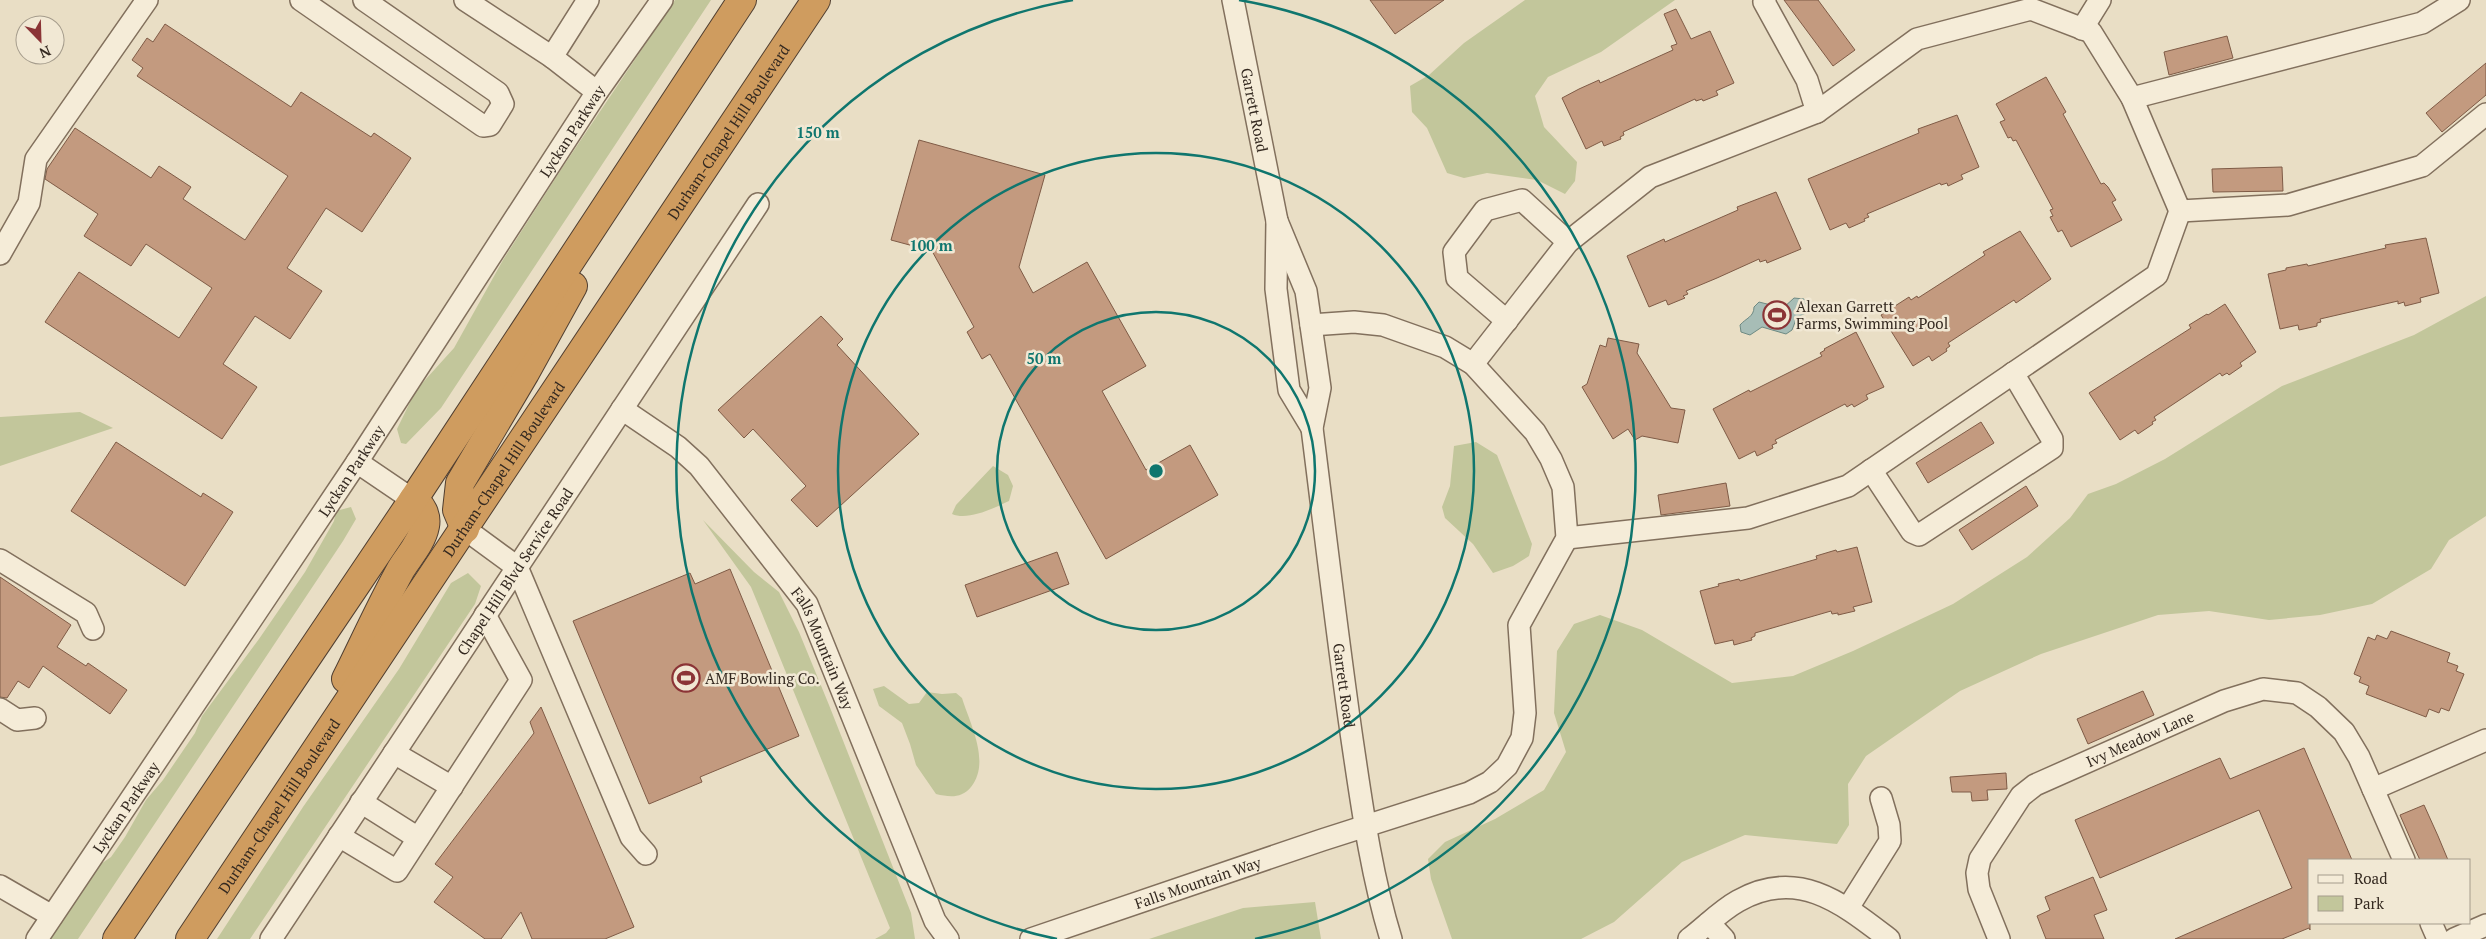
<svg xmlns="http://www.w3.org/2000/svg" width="2486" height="939" font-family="'PT Serif',serif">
<rect width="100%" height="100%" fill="#e9dec5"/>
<!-- green -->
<g fill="#c2c69b">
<polygon points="675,0 711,0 441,408 406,444 401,443 397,429 416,390 454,348 503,260 562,168"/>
<polygon points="1525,0 1675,0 1601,52 1548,77 1535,96 1544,127 1577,162 1575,181 1565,194 1537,180 1487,173 1464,178 1447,173 1427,128 1412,112 1410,86 1429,75 1464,43"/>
<polygon points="2486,296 2486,516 2449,540 2431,569 2372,604 2320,615 2269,620 2209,611 2158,615 2041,654 1960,691 1866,756 1848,784 1849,825 1837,844 1745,835 1682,862 1614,922 1581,939 1452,939 1431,879 1428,859 1445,842 1495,819 1544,790 1566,752 1554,713 1557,651 1574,624 1600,615 1642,630 1732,683 1793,676 1853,651 1953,604 2027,557 2070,518 2088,494 2116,484 2165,459 2282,386 2414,335"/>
<polygon points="80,412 113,428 0,466 0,417"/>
<polygon points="1476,442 1497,455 1532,544 1529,556 1513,566 1493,573 1473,544 1445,518 1442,507 1450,486 1454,446"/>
<path d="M993,466L1008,475L1013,486L1009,501C994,508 968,521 952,514L956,505Z"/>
<polygon points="351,507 356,519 343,541 78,939 46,939 95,868 111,857 125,837 146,800 163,780 195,733 202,716 259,639 305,572 334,521 336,511"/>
<polygon points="703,520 754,572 779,592 799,632 829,705 911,913 915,939 875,939 886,933 890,928 765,621 751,587"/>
<polygon points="468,573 481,586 475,604 250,939 217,939 303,807 399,669 451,583"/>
<path d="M884,686L909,704L919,703L927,692L942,694L956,693L962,698C970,724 991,762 971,787C961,799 949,797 936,794L916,765L910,744L902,723L879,706L873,689Z"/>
<polygon points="1315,902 1321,939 1149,939 1243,908"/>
</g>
<!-- water -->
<path fill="#a7bdb6" stroke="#6e8a83" d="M1794,298L1804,299L1808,306L1806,313L1797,317L1792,330L1786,334L1762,327L1750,335L1741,332L1740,325C1746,318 1754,317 1754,307L1759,302L1783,308Z"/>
<!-- building -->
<g fill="#c39a7f" stroke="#7f5b46">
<polygon points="1370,0 1444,0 1395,34"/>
<polygon points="1784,0 1818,0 1855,50 1833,66"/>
<polygon points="1676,9 1691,39 1710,31 1734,83 1716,91 1718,95 1703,101 1702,99 1696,101 1695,99 1623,132 1624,135 1620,137 1621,139 1604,146 1602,141 1586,149 1562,98 1579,89 1599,80 1600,83 1673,50 1671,46 1677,44 1664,14"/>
<polygon points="165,24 291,107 301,92 371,137 374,133 411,158 362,232 326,208 287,268 322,291 290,339 255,316 223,364 257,387 222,439 45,322 79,272 179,338 212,288 146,244 131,266 84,236 98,214 45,179 47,169 75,128 151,178 159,166 191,187 183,199 245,240 288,176 137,76 143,68 132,60 147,38 153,42"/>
<polygon points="2227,36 2233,58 2169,75 2164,52"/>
<polygon points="2486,63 2486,95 2442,132 2426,113"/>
<polygon points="2046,77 2066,112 2063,114 2101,184 2104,183 2108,187 2116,200 2112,202 2122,220 2071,247 2062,230 2058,232 2050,217 2053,216 2050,210 2053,209 2016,140 2013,141 2011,137 2008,138 2000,122 2005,120 1996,104"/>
<polygon points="1957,115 1979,167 1961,175 1963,179 1948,186 1947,183 1941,185 1940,183 1867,214 1869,217 1864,219 1865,221 1849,228 1846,223 1830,230 1808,179 1919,133 1918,129"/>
<polygon points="919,140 1045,175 1019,267 1033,293 1087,262 1146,366 1102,391 1146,470 1190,445 1218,495 1106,559 990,354 982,359 967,332 974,327 932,251 891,240"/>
<polygon points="2282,167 2283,191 2213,192 2212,169"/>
<polygon points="1776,192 1801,249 1767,263 1766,260 1760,262 1759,259 1717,278 1686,291 1688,294 1683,296 1685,298 1668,305 1666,300 1649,307 1627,256 1664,239 1665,242 1738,210 1737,207"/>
<polygon points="2020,231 2051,279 2016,303 2014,300 1948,343 1950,346 1946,349 1947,351 1932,361 1929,356 1913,366 1881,315 1909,297 1911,300 1917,296 1918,298 1985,255 1983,252"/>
<polygon points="2426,238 2439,293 2420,298 2421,302 2405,306 2404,302 2398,304 2398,301 2320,319 2321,322 2317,323 2317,326 2299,330 2298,325 2280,329 2268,274 2286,270 2286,268 2307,264 2308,266 2386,248 2385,245"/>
<polygon points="2225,304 2256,352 2240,363 2242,366 2229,375 2227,373 2222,376 2220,373 2154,417 2156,420 2152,422 2153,424 2138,434 2135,430 2120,440 2089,393 2191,328 2189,325 2207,314 2208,315"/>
<polygon points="821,316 843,339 837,345 919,434 817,527 791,500 806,486 753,429 744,438 718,410"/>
<polygon points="1856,332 1884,387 1866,395 1868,399 1854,407 1852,404 1847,407 1845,404 1775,440 1777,443 1772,445 1773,448 1757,456 1755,451 1739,459 1713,409 1749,390 1750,392 1822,356 1820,353 1825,350 1824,349"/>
<polygon points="1608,338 1639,344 1637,353 1671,408 1685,410 1678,443 1642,436 1635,440 1628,429 1613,439 1582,387 1587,384 1600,345 1606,347"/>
<polygon points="1981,422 1994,443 1928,483 1916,463"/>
<polygon points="116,442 201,497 203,493 233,512 185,586 71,511"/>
<polygon points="1726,483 1730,506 1661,515 1658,495"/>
<polygon points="2026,486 2038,506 1972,550 1959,530"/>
<polygon points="1857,547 1872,602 1853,607 1855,611 1838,615 1838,613 1832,614 1831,611 1755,633 1755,636 1751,638 1752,640 1734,645 1733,640 1715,644 1700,591 1719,586 1718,584 1739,579 1740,581 1817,559 1816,556 1836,550 1837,552"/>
<polygon points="1057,552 1069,584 977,617 965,585"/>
<polygon points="730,569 799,736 700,777 702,782 649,804 573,621 690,573 695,584"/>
<polygon points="0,577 71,625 57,647 86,666 88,663 127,690 110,714 43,666 29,688 18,681 7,698 0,697"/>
<polygon points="2391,631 2450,653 2447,662 2458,666 2456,671 2464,674 2449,711 2441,708 2439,713 2429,709 2426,717 2366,694 2369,686 2359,682 2361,677 2354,674 2368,637 2375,640 2377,635 2387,639"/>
<polygon points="2143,691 2154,715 2088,744 2077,719"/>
<polygon points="541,707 634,927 605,939 532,939 521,912 501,939 485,939 434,902 453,877 435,864 534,733 530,722"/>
<polygon points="2304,748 2352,860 2310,860 2310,930 2309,928 2282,939 2175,939 2292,888 2259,810 2100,878 2075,820 2220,758 2230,779"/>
<polygon points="2006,773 2007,789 1987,790 1988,800 1972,801 1971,792 1952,792 1950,777"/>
<polygon points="2424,805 2438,836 2448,860 2420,860 2414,847 2400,815"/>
<polygon points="2093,877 2107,910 2094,915 2104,939 2046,939 2037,916 2050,910 2045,897"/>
</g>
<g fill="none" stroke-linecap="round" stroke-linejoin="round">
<!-- minor casing -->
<g stroke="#82705d" stroke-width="24">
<g id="minor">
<polyline points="301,0 483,126 490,125 503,104 498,93 364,0"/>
<polyline points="465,0 552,57 597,92"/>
<path id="s1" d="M1233,0L1277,221L1276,289L1289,390L1312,428"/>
<polyline points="1765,0 1764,2 1807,80 1817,112"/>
<polyline points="2082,29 2100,0"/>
<polyline points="552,57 588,0"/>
<polyline points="2132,98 2422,23 2459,0"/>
<path id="s2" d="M1277,221L1306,291L1320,388L1312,428C1325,531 1337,635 1352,739C1362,806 1371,874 1391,939"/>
<polyline points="0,254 29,203 36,159 147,0"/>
<polyline points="1507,321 1457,278 1454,252 1485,210 1522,200 1568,242"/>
<polyline points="1473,364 1568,242 1650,177 1817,112 1917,39 2031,9 2091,32 2132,98 2180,211 2288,205 2422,166 2486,114"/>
<path id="s3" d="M622,409L678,447L699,466L807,604L935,921L948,939"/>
<polyline points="357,462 413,500"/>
<polyline points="1871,470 1912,532 1919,535 2052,448 2052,439 2013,373"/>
<polyline points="465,529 517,567 631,837 646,854"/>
<polyline points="1567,538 1748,518 1848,486 2157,275 2180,211"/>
<polyline points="0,560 86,613 93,629"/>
<polyline points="0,709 17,720 35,718"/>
<polyline points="394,753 452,787"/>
<polyline points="2373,789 2486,740"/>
<polyline points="361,802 418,838"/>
<polyline points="339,836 397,871 521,680 485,615"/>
<polyline points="0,886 52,916"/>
<polyline points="1848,908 1890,841 1889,825 1881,798"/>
<polyline points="1709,923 1724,939"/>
<polyline points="2431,923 2438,939"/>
<path id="s4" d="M37,939L357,462L597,92L662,0"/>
<path id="s5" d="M271,939L758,204"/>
<path id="s6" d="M1031,939L1322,840L1469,793L1490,782L1507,766L1522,738L1525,713L1519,625L1567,538L1563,487L1551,459L1535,432L1473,364L1445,347L1383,325L1354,322L1311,325"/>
<path d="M1689,939C1705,927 1720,911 1738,901C1798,867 1842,903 1889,939"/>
<path id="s7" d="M1999,939L1979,889L1977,873L1980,859L2021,796L2035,785L2224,701L2263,689L2297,693L2318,707L2344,732L2359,757L2404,860"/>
<polyline points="2454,939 2486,925"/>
</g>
</g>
<!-- highway casing -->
<g stroke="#513f31" stroke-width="30">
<g id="highway">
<polyline points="465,529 457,510 460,483 525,373 573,286"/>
<path d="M346,679C364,643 381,605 401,569C409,556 422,542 425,526C427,516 422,505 413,500"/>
<polyline points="117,939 413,500 742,0"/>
<path id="s8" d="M190,939L816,0"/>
</g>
</g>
<!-- minor -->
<use href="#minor" stroke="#f5ecd8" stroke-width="21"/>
<!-- highway -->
<use href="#highway" stroke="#cf9c5f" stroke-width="28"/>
</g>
<!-- distance rings -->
<g fill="none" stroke="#0f766e" stroke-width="2.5">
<circle cx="1156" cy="471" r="159"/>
<circle cx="1156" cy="471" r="318"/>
<path d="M1057 939A478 478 0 0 1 1073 0M1239 0A478 478 0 0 1 1255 939"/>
</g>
<!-- icons -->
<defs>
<g id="stadium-ring" transform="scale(1.4375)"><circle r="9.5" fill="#f1e8d4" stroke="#8b3436" stroke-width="1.5"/><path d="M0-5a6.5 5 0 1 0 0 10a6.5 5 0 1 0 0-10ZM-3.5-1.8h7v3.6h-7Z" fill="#8b3436"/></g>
</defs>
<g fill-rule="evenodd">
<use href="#stadium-ring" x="1777" y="315"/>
<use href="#stadium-ring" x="686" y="678"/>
</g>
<g text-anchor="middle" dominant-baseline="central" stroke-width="5" stroke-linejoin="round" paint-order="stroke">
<!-- street labels -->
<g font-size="15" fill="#342920" stroke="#f1e8d4">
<text stroke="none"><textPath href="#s1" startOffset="112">Garrett Road</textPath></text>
<text stroke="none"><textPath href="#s4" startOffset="969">Lyckan Parkway</textPath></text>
<text stroke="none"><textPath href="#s8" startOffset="970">Durham-Chapel Hill Boulevard</textPath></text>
<text stroke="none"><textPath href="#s4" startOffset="564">Lyckan Parkway</textPath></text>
<text stroke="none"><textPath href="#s8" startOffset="565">Durham-Chapel Hill Boulevard</textPath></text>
<text stroke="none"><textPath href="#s5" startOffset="441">Chapel Hill Blvd Service Road</textPath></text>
<text stroke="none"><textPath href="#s3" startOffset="318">Falls Mountain Way</textPath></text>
<text stroke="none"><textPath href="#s2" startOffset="474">Garrett Road</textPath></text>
<text stroke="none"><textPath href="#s7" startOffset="292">Ivy Meadow Lane</textPath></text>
<text stroke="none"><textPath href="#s4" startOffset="159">Lyckan Parkway</textPath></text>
<text stroke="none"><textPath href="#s8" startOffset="160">Durham-Chapel Hill Boulevard</textPath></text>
<text stroke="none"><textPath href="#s6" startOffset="176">Falls Mountain Way</textPath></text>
</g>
<!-- poi labels -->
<g font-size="15" fill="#342920" stroke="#f1e8d4" text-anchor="start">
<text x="1796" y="306">Alexan Garrett<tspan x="1796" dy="17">Farms, Swimming Pool</tspan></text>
<text x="705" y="678">AMF Bowling Co.</text>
</g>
</g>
<circle cx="1156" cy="471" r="8" fill="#0f766e" stroke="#f1e8d4" stroke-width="2.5"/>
<g font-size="15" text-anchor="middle" font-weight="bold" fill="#0f766e" stroke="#f1e8d4" stroke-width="5" stroke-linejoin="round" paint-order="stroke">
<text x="818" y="138">150 m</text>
<text x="931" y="251">100 m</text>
<text x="1044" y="364">50 m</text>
</g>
<!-- legend -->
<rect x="2308" y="859" width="162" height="65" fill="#f1e8d4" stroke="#a59c8c"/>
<rect x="2318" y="875" width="25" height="8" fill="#f5ecd8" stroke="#a59c8c"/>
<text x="2354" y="884" font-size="15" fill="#342920">Road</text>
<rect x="2318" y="896" width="25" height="15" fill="#c2c69b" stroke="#a59c8c"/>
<text x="2354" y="909" font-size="15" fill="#342920">Park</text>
<!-- north arrow -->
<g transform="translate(40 40) rotate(157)"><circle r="24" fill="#f1e8d4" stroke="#a59c8c"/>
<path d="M0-4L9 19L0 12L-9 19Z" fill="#8b3436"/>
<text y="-8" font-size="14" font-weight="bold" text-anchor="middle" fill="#342920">N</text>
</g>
</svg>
